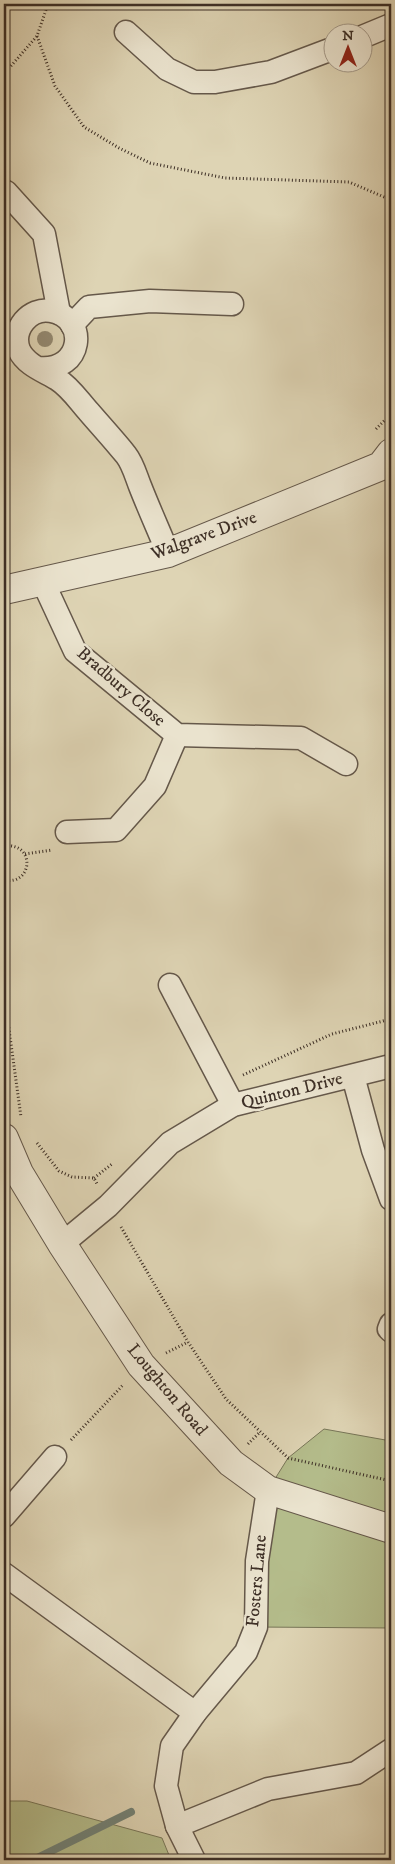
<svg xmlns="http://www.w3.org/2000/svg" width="395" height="1864" font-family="'IM FELL DW Pica',serif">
<rect width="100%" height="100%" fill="#ded4b4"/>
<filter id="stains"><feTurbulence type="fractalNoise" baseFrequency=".004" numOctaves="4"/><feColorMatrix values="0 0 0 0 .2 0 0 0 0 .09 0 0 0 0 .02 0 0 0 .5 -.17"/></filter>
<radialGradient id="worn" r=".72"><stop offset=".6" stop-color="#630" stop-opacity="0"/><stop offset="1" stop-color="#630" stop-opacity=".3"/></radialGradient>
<!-- green -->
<g fill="#b4bc8b" stroke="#787658">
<polygon points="324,1429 391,1441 391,1628 256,1627 268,1490 288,1458"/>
<polygon points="4,1801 27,1801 162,1838 171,1860 4,1860"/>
</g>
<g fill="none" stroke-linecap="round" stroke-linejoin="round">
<!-- stream -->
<polyline stroke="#718176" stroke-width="8" points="33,1860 131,1812"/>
<!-- minor casing -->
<g stroke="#65584a" stroke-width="25">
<g id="minor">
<polyline points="126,32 167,69 194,82 215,82 271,72 332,49"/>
<polyline points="362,37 391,25"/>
<polyline points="6,192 44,234 59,313"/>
<polyline points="72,325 89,307 150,301 232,304"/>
<path d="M39,368C83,372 89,318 51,311C30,307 11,329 19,350C26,365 44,371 57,379C70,387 79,401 89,412C101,426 114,440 126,455C133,464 136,476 140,486C149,509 159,531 168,553"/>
<polyline points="43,582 75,651 177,735 301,738 346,764"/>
<polyline points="67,832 116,830 155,786 177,735"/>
<polyline points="170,985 233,1105"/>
<polyline points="353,1076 373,1150 391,1199"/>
<polyline points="62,1244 108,1206 170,1143 233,1105 391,1066"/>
<polyline points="391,1324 389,1329 391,1331"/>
<polyline points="4,1516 55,1457"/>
<polyline points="4,1574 195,1713"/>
<polyline points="177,1826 268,1789 356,1773 391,1750"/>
<polyline points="194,1860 177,1826 166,1786 172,1746 195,1713 246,1652 256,1627 257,1561 268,1490"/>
</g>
</g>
<!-- tertiary casing -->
<g stroke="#65584a" stroke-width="30">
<g id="tertiary">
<polyline points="4,590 168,553 381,466 391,453"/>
<polyline points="4,1138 19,1173 62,1244 141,1365 231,1463 268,1490 391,1529"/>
</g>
</g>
<!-- path -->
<g stroke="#3d2f26" stroke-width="3" stroke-dasharray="1 2.5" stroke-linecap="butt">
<polyline points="37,36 55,86 84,127 119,148 150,163 225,178 349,182 391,200"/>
<polyline points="4,74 37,36 48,4"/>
<polyline points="376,429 391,414"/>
<path d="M4,846C36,842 33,886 4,880"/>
<polyline points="25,854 52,850"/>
<polyline points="4,1007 8,1022 21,1117"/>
<polyline points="243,1075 332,1034 391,1019"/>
<polyline points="37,1143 59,1171 72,1177 94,1178 97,1184"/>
<polyline points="94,1178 112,1164"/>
<polyline points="121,1227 188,1342 226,1399 288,1458 391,1481"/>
<polyline points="166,1353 188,1342"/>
<polyline points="71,1440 123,1385"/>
<polyline points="248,1444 260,1432"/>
</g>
<!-- minor -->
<use href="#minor" stroke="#eae3ce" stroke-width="22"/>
<!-- tertiary -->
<use href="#tertiary" stroke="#eae3ce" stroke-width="28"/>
</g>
<!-- trees -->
<circle fill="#938971" cx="45" cy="339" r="8"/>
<g text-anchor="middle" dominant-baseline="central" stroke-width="5" stroke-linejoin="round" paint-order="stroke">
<!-- street labels -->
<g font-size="18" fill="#3d2f26" stroke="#eae3ce">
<text transform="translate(204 536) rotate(-20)">Walgrave Drive</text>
<text transform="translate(121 687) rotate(41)">Bradbury Close</text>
<text transform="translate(292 1091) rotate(-14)">Quinton Drive</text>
<text transform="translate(167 1390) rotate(50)">Loughton Road</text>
<text transform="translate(257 1581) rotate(-85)">Fosters Lane</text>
</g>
</g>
<!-- margin -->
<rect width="395" height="1864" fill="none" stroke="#ded4b4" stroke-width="20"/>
<rect x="5" y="5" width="385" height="1854" fill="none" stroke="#3d2f26" stroke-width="2.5"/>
<rect x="10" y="10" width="375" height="1844" fill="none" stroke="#3d2f26"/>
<!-- north arrow -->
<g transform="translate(348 48)"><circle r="24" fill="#eae3ce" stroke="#a59b8b"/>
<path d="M0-4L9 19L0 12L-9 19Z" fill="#8f2418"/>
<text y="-8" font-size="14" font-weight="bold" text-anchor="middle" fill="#3d2f26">N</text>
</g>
<rect width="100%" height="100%" filter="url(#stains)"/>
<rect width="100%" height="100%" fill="url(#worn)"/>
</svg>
